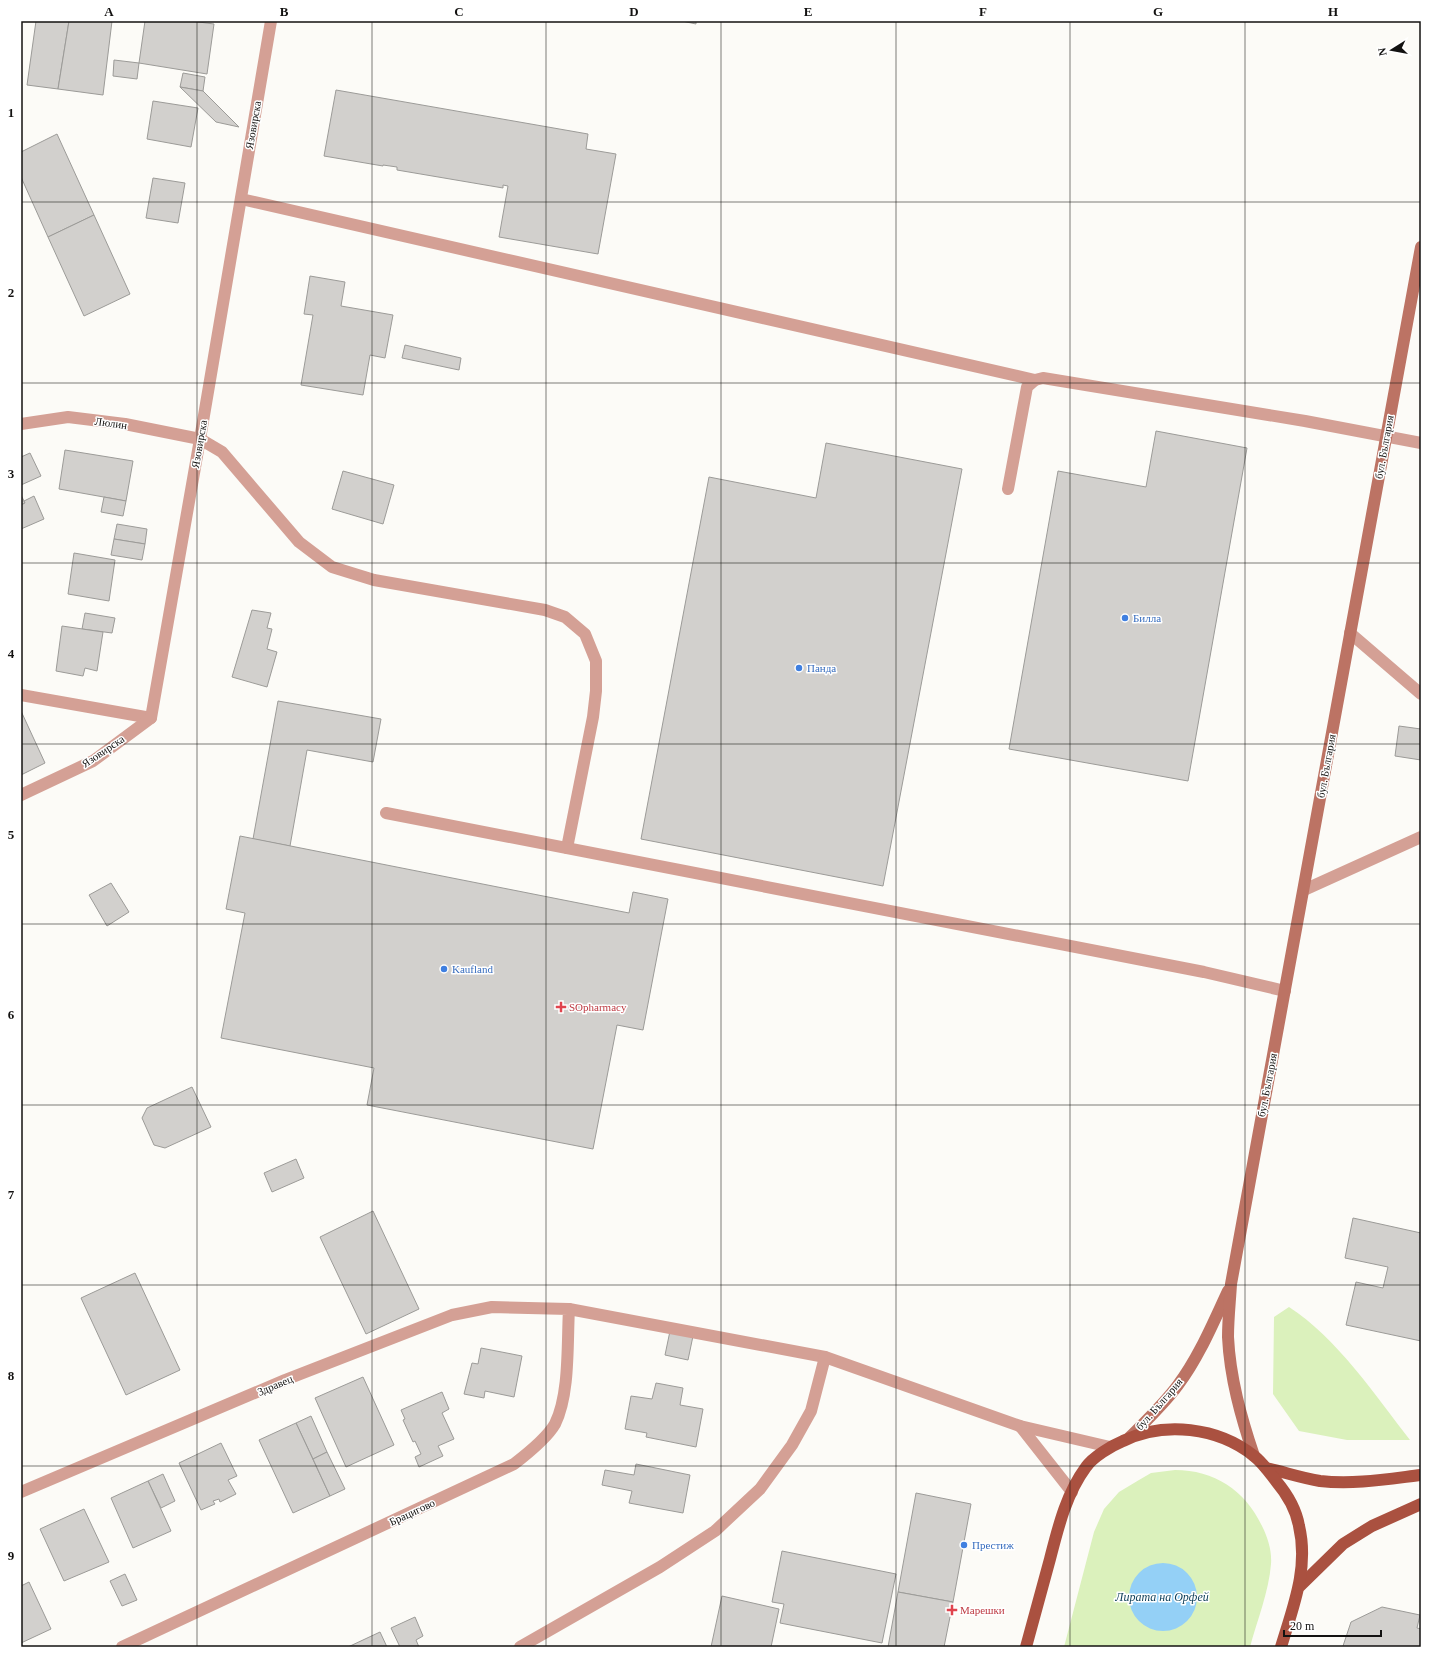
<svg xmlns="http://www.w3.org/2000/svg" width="1442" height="1668" font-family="'Times New Roman',serif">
<rect width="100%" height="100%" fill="#fcfbf7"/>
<!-- green -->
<g fill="#dbf1bc">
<path d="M1289,1307C1336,1337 1376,1396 1410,1440H1347L1299,1431L1273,1394L1274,1317Z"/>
<path d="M1175,1470C1214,1470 1245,1490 1262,1526C1268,1538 1272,1551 1271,1564C1269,1591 1257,1621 1250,1647H1064L1094,1532L1104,1509L1119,1492L1139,1480L1151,1473Z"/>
</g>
<!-- water -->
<circle fill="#94d0f6" cx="1163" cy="1597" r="34"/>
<!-- building -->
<g fill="#d2d0cd" stroke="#9c9b98">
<polygon points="36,21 69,21 58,89 27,85"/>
<polygon points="69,21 112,21 103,95 58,89"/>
<polygon points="145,21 191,21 214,24 207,74 139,63"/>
<polygon points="682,21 696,21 696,24"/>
<polygon points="114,60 139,63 137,79 113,76"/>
<polygon points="183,73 205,77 203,91 180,87"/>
<polygon points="180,87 203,91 239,127 216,122"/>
<polygon points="336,90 588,134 586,149 616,154 598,254 499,237 508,186 503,185 503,188 397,170 397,167 383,165 383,166 324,156"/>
<polygon points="153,101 198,108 191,147 147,139"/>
<polygon points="57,134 94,215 48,237 21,177 21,152"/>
<polygon points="153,178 185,183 178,223 146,218"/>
<polygon points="94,215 130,294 84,316 48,237"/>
<polygon points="310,276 345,282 341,306 393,315 385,358 370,355 363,395 301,385 313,315 304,314"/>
<polygon points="405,345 461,358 459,370 402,358"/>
<polygon points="1156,431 1247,448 1188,781 1009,749 1058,471 1146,487"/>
<polygon points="826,443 962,469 883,886 641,839 709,477 816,498"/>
<polygon points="65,450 133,461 126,501 59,489"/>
<polygon points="30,453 41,476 21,485 21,457"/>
<polygon points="343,471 394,485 383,524 332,509"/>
<polygon points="21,495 25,503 21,505"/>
<polygon points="34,496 44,519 21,529 21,505 25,503 24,501"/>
<polygon points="104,497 126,501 123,516 101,512"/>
<polygon points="117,524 147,529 145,544 114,539"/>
<polygon points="114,539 145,544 142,560 111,555"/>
<polygon points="74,553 115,560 109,601 68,594"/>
<polygon points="252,610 271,613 267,628 272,629 267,649 277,652 267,687 232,677"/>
<polygon points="85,613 115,618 112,633 82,629"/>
<polygon points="62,626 103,632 97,671 85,668 83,676 56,671"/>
<polygon points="278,701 381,719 373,762 307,750 290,846 253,839"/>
<polygon points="21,711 45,763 21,775"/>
<polygon points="1399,726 1421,729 1421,760 1395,756"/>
<polygon points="240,836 629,913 633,892 668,899 643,1030 617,1025 593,1149 367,1105 374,1068 221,1038 245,913 226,909"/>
<polygon points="111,883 129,912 107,926 89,895"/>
<polygon points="192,1087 211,1127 165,1148 154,1145 142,1118 147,1108"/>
<polygon points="296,1159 304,1178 272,1192 264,1173"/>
<polygon points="373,1211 419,1309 366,1334 320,1237"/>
<polygon points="1353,1218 1421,1233 1421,1341 1346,1325 1356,1282 1383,1288 1388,1267 1345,1258"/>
<polygon points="135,1273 180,1370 126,1395 81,1298"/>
<polygon points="670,1331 693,1336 688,1360 665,1355"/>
<polygon points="481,1348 522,1356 514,1397 485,1391 484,1398 464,1394 472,1363 478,1364"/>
<polygon points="363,1377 394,1445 346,1467 315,1398"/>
<polygon points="656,1383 683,1388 680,1405 703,1409 696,1447 646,1437 647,1433 625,1429 631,1396 652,1399"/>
<polygon points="442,1392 449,1409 442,1413 454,1439 438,1446 443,1456 419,1467 415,1457 421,1454 415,1441 413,1442 403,1420 405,1419 401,1410"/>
<polygon points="311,1416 327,1452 313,1459 296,1423"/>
<polygon points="296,1423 330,1496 293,1513 259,1440"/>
<polygon points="221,1443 237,1476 228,1480 236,1494 220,1502 219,1499 213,1501 215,1504 201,1510 179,1463"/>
<polygon points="327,1452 345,1489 330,1496 313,1459"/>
<polygon points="636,1464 690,1475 683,1513 629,1503 632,1491 602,1485 605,1470 634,1475"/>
<polygon points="163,1474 175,1501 161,1508 148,1481"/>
<polygon points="148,1481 171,1531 133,1548 111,1498"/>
<polygon points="916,1493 971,1504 953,1602 898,1592"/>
<polygon points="84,1509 109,1562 64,1581 40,1529"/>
<polygon points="782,1551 896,1574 882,1643 780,1623 784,1604 772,1602"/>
<polygon points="125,1574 137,1600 122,1606 110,1581"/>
<polygon points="29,1582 51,1629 21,1643 21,1586"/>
<polygon points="898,1592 953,1602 944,1647 888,1647"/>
<polygon points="722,1596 779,1609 771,1647 711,1647"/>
<polygon points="1382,1607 1420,1615 1417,1628 1421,1629 1421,1647 1344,1647 1343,1646 1351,1622"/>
<polygon points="415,1617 423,1636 416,1640 419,1647 400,1647 391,1628"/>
<polygon points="380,1632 387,1647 348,1647"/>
</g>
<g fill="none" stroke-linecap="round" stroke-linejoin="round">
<!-- lane -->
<g stroke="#d4a095" stroke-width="12">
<polyline points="241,199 1035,380"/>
<polyline points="200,439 222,452 299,542 332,567 374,580 545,610 565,617 585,634 596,661 596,691 593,717 567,848"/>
<polyline points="1008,489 1027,387 1035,380 1043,378 1305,421 1421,443"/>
<polyline points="1350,633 1421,694"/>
<polyline points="386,813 1204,972 1285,991"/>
<polyline points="1304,890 1421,837"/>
</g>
<!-- street -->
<g stroke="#d4a095" stroke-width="12">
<polyline points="21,424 68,417 125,424 200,439"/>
<polyline points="21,695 151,718"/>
<polyline points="21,795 93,761 151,718 200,439 271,21"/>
<polyline points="569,1309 825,1357 1020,1426 1110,1447"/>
<polyline points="1020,1426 1072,1492"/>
<path d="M21,1492L285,1380L452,1315L492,1307L569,1309C567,1343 570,1394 555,1424C547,1438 527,1454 514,1464L122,1647"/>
<polyline points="520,1647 660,1567 715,1531 760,1489 792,1445 811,1411 825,1357"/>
</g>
<!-- secondary -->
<g stroke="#bc7364" stroke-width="12">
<path d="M1130,1437C1146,1421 1164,1404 1178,1385C1199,1357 1213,1323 1228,1291"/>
<path d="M1254,1456C1241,1417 1230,1378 1228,1337C1228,1319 1230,1302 1231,1284L1421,247"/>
</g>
<!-- primary -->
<g stroke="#aa5140" stroke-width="12">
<path d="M1266,1468C1284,1472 1302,1478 1320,1481C1353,1485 1388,1479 1421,1475"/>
<polyline points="1300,1586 1343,1544 1372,1526 1421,1504"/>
<path d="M1026,1647C1034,1618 1042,1589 1050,1559C1058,1528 1066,1494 1086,1467C1093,1457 1111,1446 1123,1441C1164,1421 1218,1427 1254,1456C1263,1463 1269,1472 1276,1481C1287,1494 1296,1509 1299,1526C1309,1568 1293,1607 1281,1647"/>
</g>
</g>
<!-- grid -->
<path fill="none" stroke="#131211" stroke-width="1" stroke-opacity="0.55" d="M197,21V1647M372,21V1647M546,21V1647M721,21V1647M896,21V1647M1070,21V1647M1245,21V1647M21,202H1421M21,383H1421M21,563H1421M21,744H1421M21,924H1421M21,1105H1421M21,1285H1421M21,1466H1421"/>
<!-- markers -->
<g fill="#3f7fe0" stroke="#fff" stroke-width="1.5">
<circle cx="1125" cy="618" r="4"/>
<circle cx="799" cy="668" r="4"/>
<circle cx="444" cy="969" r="4"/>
<circle cx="964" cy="1545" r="4"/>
</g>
<g fill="#e0444e" stroke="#fff" stroke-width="1.5">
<path d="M559 1001h4v4h4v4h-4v4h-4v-4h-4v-4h4z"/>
<path d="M950 1604h4v4h4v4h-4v4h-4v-4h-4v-4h4z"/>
</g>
<g text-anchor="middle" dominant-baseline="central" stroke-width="3" stroke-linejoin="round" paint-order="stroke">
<!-- street labels -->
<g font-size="11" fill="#131211" stroke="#fff">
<text transform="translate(253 125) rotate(-80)">Язовирска</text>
<text transform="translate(111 423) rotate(8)">Люлин</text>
<text transform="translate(199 444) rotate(-80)">Язовирска</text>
<text transform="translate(1384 447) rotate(-80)">бул. България</text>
<text transform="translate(103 751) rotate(-34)">Язовирска</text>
<text transform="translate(1326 766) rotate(-80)">бул. България</text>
<text transform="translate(1267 1085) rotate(-79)">бул. България</text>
<text transform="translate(275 1385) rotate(-23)">Здравец</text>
<text transform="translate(1159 1404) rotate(-49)">бул. България</text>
<text transform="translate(412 1512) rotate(-25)">Брацигово</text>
</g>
<!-- shop labels -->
<g font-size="11" fill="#366cbe" stroke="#fff" text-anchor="start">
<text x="1133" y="618">Билла</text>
<text x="807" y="668">Панда</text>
<text x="452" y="969">Kaufland</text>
<text x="972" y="1545">Престиж</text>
</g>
<!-- health labels -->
<g font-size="11" fill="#be3a42" stroke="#fff" text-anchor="start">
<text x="569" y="1007">SOpharmacy</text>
<text x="960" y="1610">Марешки</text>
</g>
<!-- water labels -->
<g font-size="12" font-style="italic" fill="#11415b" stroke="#fff">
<text x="1162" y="1597">Лирата на Орфей</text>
</g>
</g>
<!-- border -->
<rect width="1442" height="1668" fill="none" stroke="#ffffff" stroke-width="44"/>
<!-- north arrow -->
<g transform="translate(1392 50) rotate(259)" stroke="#ffffff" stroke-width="3" paint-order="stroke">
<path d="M0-3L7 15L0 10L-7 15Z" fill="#131211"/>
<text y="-6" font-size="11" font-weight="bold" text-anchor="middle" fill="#131211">N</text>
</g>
<!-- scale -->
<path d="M1284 1630v6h97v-6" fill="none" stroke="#131211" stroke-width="2"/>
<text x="1290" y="1630" font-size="12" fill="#131211" stroke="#ffffff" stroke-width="3" paint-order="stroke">20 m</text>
<rect x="22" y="22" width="1398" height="1624" fill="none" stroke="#131211" stroke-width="1.5"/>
<g font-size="13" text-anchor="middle" font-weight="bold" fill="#131211">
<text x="109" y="16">A</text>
<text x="284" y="16">B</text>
<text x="459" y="16">C</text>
<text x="634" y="16">D</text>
<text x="808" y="16">E</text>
<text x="983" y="16">F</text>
<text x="1158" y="16">G</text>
<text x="1333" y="16">H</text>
<text x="11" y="117">1</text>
<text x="11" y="297">2</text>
<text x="11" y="478">3</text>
<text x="11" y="658">4</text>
<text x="11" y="839">5</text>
<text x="11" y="1019">6</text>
<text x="11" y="1199">7</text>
<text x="11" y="1380">8</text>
<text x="11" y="1560">9</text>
</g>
</svg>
